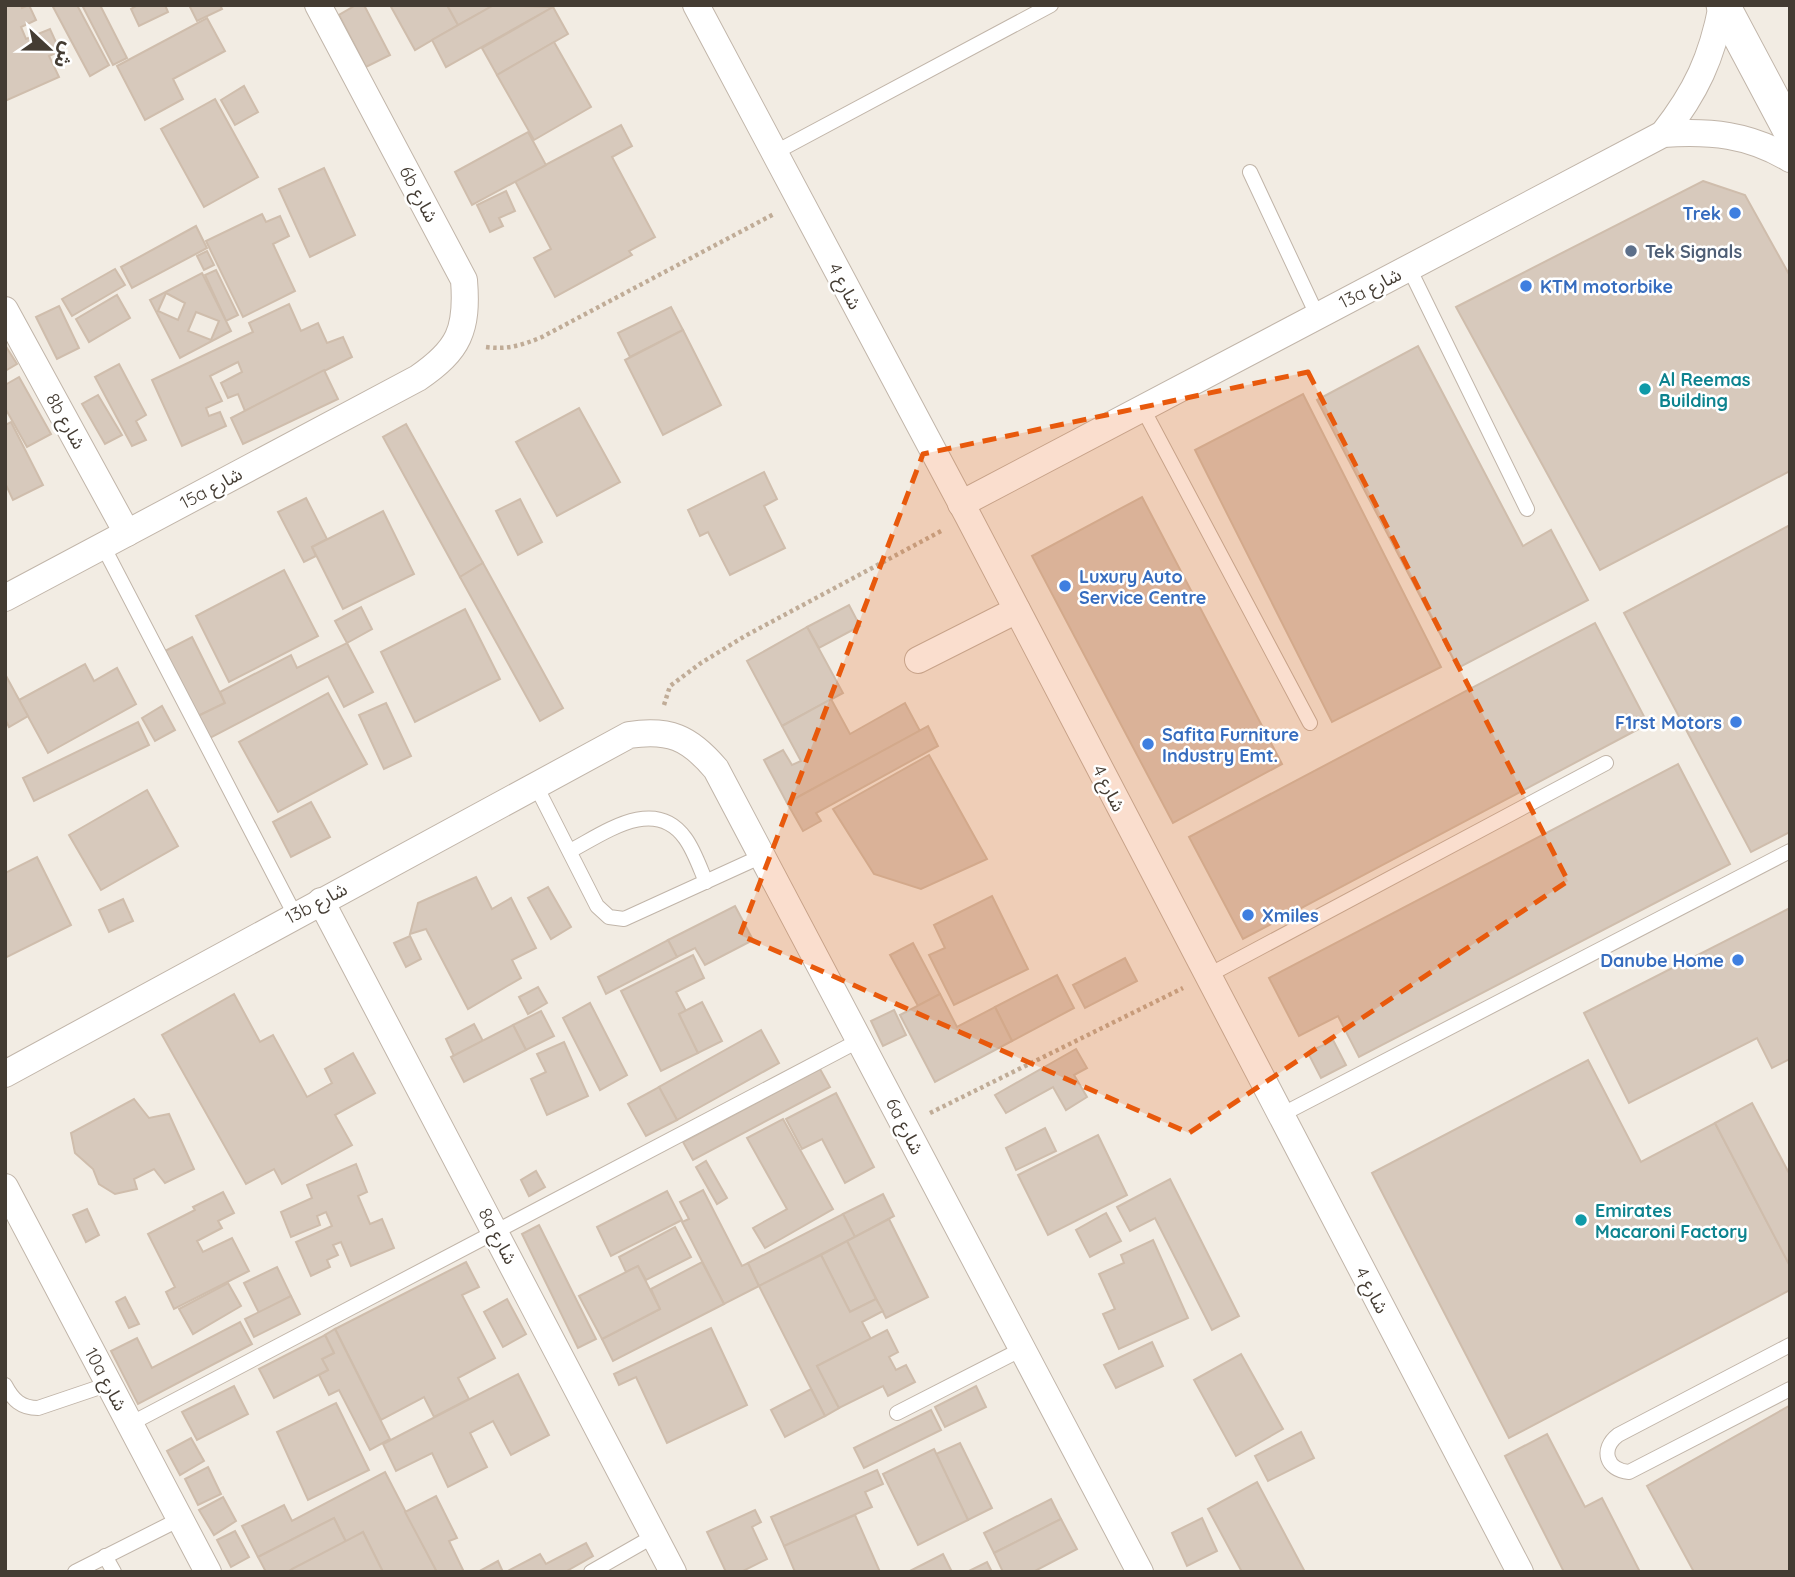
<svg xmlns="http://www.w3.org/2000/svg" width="1795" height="1577" font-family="Quicksand,'Noto Sans Arabic',sans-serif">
<rect width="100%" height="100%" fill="#f2ece3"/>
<!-- building -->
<g fill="#d7c9bc" stroke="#cfbdac" stroke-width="2" fill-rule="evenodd">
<polygon points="5,5 21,5 22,8 29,5 36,20 21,27 26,39 50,29 60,51 49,56 59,77 5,101"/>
<polygon points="52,5 77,5 109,65 90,76"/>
<polygon points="82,5 100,5 127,58 113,65"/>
<polygon points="138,5 165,5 168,12 139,26 131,9"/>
<polygon points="189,5 220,5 222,9 197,21"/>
<polygon points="356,5 364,5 390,55 366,67 339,15"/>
<polygon points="390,5 447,5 458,25 415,50"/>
<polygon points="447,5 494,5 458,25"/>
<polygon points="494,5 553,7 446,67 432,40"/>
<polygon points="553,7 568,34 497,75 482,48"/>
<polygon points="207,18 225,51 173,79 183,99 145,120 117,66"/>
<polygon points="554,42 591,107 534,140 497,75"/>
<polygon points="244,86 258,112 235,125 221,100"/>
<polygon points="215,99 258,177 204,207 161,129"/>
<polygon points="621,125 632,146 612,157 655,237 629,251 632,255 555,297 534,258 551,249 515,181"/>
<polygon points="528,132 546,165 472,205 455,172"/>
<polygon points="324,168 355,235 310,257 279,189"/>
<polygon points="1703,181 1745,195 1790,276 1790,471 1600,570 1456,307"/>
<polygon points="506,191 515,211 499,218 503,226 490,232 477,205"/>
<polygon points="262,214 266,222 280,216 289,236 273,244 295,291 243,317 206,241"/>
<polygon points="196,226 207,248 132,288 121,267"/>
<polygon points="207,251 214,265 204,270 197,256"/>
<polygon points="115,269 125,285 72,316 62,299"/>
<polygon points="216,270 238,315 226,321 205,275"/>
<path d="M202,273L231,331L180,358L150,300ZM166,293L185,303L178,320L158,311ZM196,312L219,321L211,340L188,331Z"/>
<polygon points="117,295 130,318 89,342 76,319"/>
<polygon points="289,304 301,331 318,323 327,343 343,337 352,357 245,411 238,394 228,398 221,383 242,372 238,362 210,376 222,401 206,408 209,416 220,412 226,426 182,446 152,380 253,332 249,323"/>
<polygon points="59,306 79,348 57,359 36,317"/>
<polygon points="671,307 683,330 630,357 618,333"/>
<polygon points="683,330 721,405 663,435 625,360"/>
<polygon points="5,345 17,364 5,371"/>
<polygon points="1418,346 1523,546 1551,530 1588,600 1458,668 1317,400"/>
<polygon points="119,364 146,415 136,421 146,440 132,446 95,377"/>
<polygon points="324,370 338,399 243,444 231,418"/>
<polygon points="19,377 51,434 27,447 5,408 5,385"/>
<polygon points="1303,394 1441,667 1332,722 1195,450"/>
<polygon points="98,395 122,435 105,444 82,404"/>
<polygon points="579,408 620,482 557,516 516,442"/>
<polygon points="11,422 43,485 13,500 5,483 5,425"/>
<polygon points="406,424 483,563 460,577 383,437"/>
<polygon points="764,472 777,499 764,506 785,548 730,575 708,532 700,536 688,510"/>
<polygon points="1142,497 1282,764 1173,823 1032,556"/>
<polygon points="306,498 327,539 312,547 316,556 304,562 278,512"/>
<polygon points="520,499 542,542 518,555 496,511"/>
<polygon points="383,511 414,574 343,609 312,547"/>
<polygon points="1790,525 1790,832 1751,852 1624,613"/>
<polygon points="483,563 563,708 540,721 460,577"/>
<polygon points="284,570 318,636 229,682 196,616"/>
<polygon points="849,605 860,626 819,648 807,627"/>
<polygon points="361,607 372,629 347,643 335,621"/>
<polygon points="465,609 500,679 415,722 381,652"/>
<polygon points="1595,623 1648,724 1243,939 1189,837"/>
<polygon points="807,627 843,693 782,726 747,661"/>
<polygon points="192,637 225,703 198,716 165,651"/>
<polygon points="347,643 373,692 344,707 328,676 210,738 198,716 225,703 220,692 291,655 297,668"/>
<polygon points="85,664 94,681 117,668 136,704 48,753 19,700"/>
<polygon points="5,674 28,716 9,727 5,719"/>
<polygon points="328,693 367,764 278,812 239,742"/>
<polygon points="831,699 850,734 905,703 920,731 787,803 764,760 783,750 792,765 801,761 782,726"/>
<polygon points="386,703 411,756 384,769 359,715"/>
<polygon points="162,706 175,730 155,741 142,718"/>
<polygon points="138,722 149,745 34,801 23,778"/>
<polygon points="928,726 938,746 816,813 821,821 803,831 787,803"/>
<polygon points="929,755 987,859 921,889 874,874 833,809"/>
<polygon points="1678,764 1730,864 1359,1057 1338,1016 1299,1036 1269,978"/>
<polygon points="147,790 178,846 101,890 69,835"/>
<polygon points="311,802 330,837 291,857 273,822"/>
<polygon points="37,857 71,925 5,958 5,873"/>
<polygon points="476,877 492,909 511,898 536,948 512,960 521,978 468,1009 426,929 410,934 418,903"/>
<polygon points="548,887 571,927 551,939 528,898"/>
<polygon points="992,896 1028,969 954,1005 929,955 945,948 934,925"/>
<polygon points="123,899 133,921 109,932 99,910"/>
<polygon points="735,906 753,940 705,965 695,948 677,957 668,940"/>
<polygon points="1790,908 1790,1059 1772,1068 1757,1038 1629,1103 1584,1013"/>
<polygon points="410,936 421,959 406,967 394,943"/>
<polygon points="668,940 677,957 606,994 598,977"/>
<polygon points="913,943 940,994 918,1006 890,955"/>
<polygon points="693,955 704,978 676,992 686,1011 679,1014 698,1053 661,1071 621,991"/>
<polygon points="1125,958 1137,981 1085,1008 1073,985"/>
<polygon points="1057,975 1074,1008 1012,1041 995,1007"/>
<polygon points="538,987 547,1003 528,1014 519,997"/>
<polygon points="234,994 260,1042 273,1035 307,1097 332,1083 325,1069 353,1053 375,1093 335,1115 352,1145 282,1184 274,1169 246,1184 162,1035"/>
<polygon points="940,994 957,1027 995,1007 1012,1041 935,1082 900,1015"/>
<polygon points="702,1002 722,1041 698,1053 679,1014"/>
<polygon points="590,1003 627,1075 600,1090 563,1018"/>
<polygon points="894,1010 906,1035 883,1046 871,1021"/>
<polygon points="541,1011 554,1036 526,1050 513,1025"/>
<polygon points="474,1024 483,1041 454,1056 446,1039"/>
<polygon points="513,1025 526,1050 464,1082 451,1057"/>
<polygon points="761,1030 779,1063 677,1120 659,1087"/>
<polygon points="1333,1040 1346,1065 1321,1078 1308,1053"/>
<polygon points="564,1042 588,1096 547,1115 531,1079 546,1072 537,1054"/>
<polygon points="1076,1049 1087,1068 1074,1075 1087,1097 1066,1110 1053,1087 1006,1113 995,1095"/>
<polygon points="1588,1060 1641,1162 1715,1123 1790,1266 1790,1290 1509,1438 1372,1173"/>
<polygon points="820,1069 830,1087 693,1160 683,1142"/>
<polygon points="659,1087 677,1120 646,1136 628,1104"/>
<polygon points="836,1093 874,1167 845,1183 822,1139 802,1149 786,1119"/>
<polygon points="134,1099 149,1118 169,1114 194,1169 165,1183 154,1169 134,1179 137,1189 115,1194 99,1184 93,1169 75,1153 71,1133"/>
<polygon points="1752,1103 1790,1175 1790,1266 1715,1123"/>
<polygon points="783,1119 833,1209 765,1248 753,1228 787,1209 747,1138"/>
<polygon points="1045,1128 1056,1151 1016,1170 1006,1148"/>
<polygon points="1098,1135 1127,1195 1048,1235 1018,1175"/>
<polygon points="706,1161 727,1198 717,1204 696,1167"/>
<polygon points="356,1164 367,1192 358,1196 370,1224 382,1219 394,1248 351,1266 341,1242 333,1245 338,1255 327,1260 330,1267 311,1276 296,1242 332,1226 326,1212 317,1216 320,1225 291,1237 281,1212 312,1198 307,1185"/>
<polygon points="536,1171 545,1187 529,1196 521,1180"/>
<polygon points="1170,1179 1239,1316 1212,1330 1155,1218 1130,1231 1117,1207"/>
<polygon points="703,1190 742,1266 748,1263 759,1286 724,1304 682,1222 689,1219 680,1202"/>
<polygon points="667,1191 682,1220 611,1256 597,1227"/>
<polygon points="223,1192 234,1213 218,1221 222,1228 197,1241 203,1252 232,1238 249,1271 174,1309 166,1292 175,1287 148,1234 195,1210 193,1207"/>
<polygon points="883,1194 894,1216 855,1237 843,1214"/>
<polygon points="87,1209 99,1235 86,1242 73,1215"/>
<polygon points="1106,1213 1121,1241 1090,1257 1076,1230"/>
<polygon points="843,1214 855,1237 759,1286 748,1263"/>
<polygon points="889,1219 928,1297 886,1318 847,1241"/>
<polygon points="539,1225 596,1339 578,1348 522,1234"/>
<polygon points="675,1227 691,1257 646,1280 638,1266 626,1272 619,1257"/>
<polygon points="1153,1240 1188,1318 1119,1349 1103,1314 1115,1309 1099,1274 1124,1263 1121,1255"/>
<polygon points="847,1241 876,1299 850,1312 821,1255"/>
<polygon points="821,1255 850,1312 876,1299 883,1311 862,1322 871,1339 817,1366 839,1408 825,1416 759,1286"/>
<polygon points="466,1262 479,1287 462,1295 495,1358 458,1378 469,1399 434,1417 424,1397 381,1420 335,1329"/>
<polygon points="702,1262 724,1304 613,1361 602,1339 660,1309 651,1289"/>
<polygon points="638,1266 660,1309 602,1339 579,1296"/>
<polygon points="277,1267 291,1296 259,1313 244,1283"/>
<polygon points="228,1283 241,1306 193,1334 179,1309"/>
<polygon points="291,1296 300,1314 254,1337 245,1319"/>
<polygon points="125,1297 139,1324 129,1328 116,1302"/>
<polygon points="507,1299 526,1334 503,1347 484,1312"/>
<polygon points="240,1322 252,1344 138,1404 111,1351 137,1338 152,1368"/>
<polygon points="711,1328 747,1405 667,1443 636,1377 619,1385 614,1374"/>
<polygon points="335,1329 390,1439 370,1450 339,1390 329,1395 319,1375 328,1370 322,1359 334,1353 325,1335"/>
<polygon points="887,1330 898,1352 889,1357 896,1370 906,1365 915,1382 888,1396 883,1386 839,1408 817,1366"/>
<polygon points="325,1335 334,1353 322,1359 328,1370 274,1398 259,1369"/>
<polygon points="1152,1342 1163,1366 1116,1388 1104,1365"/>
<polygon points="1241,1354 1283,1429 1236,1456 1194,1380"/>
<polygon points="518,1374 549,1435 511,1455 493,1421 470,1433 487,1467 448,1487 432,1453 396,1471 383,1444"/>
<polygon points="234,1386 248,1414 197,1440 182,1412"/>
<polygon points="976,1386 986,1407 945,1427 935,1407"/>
<polygon points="811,1389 825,1416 785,1437 771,1410"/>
<polygon points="336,1403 369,1470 308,1500 277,1432"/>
<polygon points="1789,1406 1790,1572 1694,1572 1647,1486"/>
<polygon points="931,1410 941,1430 864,1468 854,1448"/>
<polygon points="1301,1432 1314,1458 1268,1481 1255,1456"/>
<polygon points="1547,1434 1585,1507 1602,1498 1640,1572 1564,1572 1505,1456"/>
<polygon points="191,1438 204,1461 180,1475 167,1451"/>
<polygon points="960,1443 992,1508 968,1520 936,1454"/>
<polygon points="934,1449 968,1520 918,1545 883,1474"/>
<polygon points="208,1467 221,1494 198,1505 185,1479"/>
<polygon points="877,1470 883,1484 865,1492 872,1507 784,1546 771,1517"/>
<polygon points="385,1472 437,1572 383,1572 363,1532 346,1542 334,1518 258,1557 242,1526 284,1505 292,1521"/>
<polygon points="1257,1482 1305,1572 1242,1572 1208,1509"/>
<polygon points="436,1496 457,1538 449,1541 464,1572 437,1572 405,1512"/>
<polygon points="223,1497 236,1521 214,1535 199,1510"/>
<polygon points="1051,1499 1061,1519 994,1553 984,1533"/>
<polygon points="755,1510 761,1522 752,1527 767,1559 741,1572 726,1572 707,1532"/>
<polygon points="855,1515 880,1572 795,1572 784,1546"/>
<polygon points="334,1518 346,1542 287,1572 266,1572 258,1557"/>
<polygon points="1202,1518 1217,1551 1187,1566 1172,1533"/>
<polygon points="1061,1519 1077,1549 1033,1572 1003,1572 994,1553"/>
<polygon points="235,1531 249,1557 231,1567 217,1540"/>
<polygon points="363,1532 383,1572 293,1572 292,1569"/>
<polygon points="586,1543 593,1556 565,1572 506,1572 540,1554 546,1564"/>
<polygon points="943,1554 952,1572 908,1572"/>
<polygon points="498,1561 503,1572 478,1572"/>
<polygon points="987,1562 992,1572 967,1572"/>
</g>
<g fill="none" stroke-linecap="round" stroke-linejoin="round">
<!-- service casing -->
<g stroke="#c1b5a9" stroke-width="16">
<g id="service">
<polyline points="774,153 1051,5"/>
<polyline points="1250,172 1317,315"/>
<polyline points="1409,268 1527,509"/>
<polyline points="1143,409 1310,723"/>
<polyline points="103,546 295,915"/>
<polyline points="535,784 597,906 609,917 624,919 762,856"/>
<path d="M570,851C603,834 654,795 685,838C694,850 700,868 706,882"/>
<polyline points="1207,976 1606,763"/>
<polyline points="1281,1115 1790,851"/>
<path d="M1790,1345L1618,1435C1600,1449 1606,1470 1629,1472L1790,1389"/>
<path d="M5,1385C13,1400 21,1408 38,1408L109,1384"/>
<polyline points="897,1413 1022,1349"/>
<polyline points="130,1424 860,1040"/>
<polyline points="105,1556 114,1572"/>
<polyline points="75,1572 180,1519"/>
<polyline points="591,1572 654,1536"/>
</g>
</g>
<!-- minor casing -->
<g stroke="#c1b5a9" stroke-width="28">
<g id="minor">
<polyline points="696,5 968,516 1520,1572"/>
<path d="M1663,134C1696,92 1712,58 1722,5"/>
<polyline points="5,310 127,533"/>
<path d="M961,504L1663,134C1711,131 1748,134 1790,159"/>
<path d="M5,598L418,378C459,350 468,330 464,280L318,5"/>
<polyline points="918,660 1017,610"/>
<polyline points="321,901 673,1572"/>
<path d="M5,1074L629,735C669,729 689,737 716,769L1140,1572"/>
<polyline points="5,1187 208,1572"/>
</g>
</g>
<!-- tertiary casing -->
<g stroke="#c1b5a9" stroke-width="35">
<polyline id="tertiary" points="1723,5 1790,131"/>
</g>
<!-- path -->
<g stroke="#c0ac97" stroke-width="4.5" stroke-dasharray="3.5 3.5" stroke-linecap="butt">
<path d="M486,347C507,350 523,345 542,337L774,214"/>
<polyline points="664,705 670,686 701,663 745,636 943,530"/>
<polyline points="930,1113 1183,988"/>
</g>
<!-- service -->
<use href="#service" stroke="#fff" stroke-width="14"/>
<!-- minor -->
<use href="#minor" stroke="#fff" stroke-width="26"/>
<!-- tertiary -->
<use href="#tertiary" stroke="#fff" stroke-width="33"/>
</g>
<!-- marked area -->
<path fill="#e8590c" fill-opacity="0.2" stroke="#e8590c" stroke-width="5" stroke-dasharray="14 9" stroke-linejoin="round" d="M1308,372L1568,881L1189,1133L740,935L923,454Z"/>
<!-- markers -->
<g fill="#3f7fe0" stroke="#fff" stroke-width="2.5">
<circle cx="1735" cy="213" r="7"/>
<circle cx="1526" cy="286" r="7"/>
<circle cx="1065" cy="586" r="7"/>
<circle cx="1736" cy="722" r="7"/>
<circle cx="1148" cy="744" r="7"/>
<circle cx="1248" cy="915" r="7"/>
<circle cx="1738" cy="960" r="7"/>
</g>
<circle fill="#5c6f8a" stroke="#fff" stroke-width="2.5" cx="1631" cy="251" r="7"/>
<g fill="#0f9aa8" stroke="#fff" stroke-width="2.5">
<circle cx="1645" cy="389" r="7"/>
<circle cx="1581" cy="1220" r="7"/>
</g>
<g text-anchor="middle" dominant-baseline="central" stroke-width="5" stroke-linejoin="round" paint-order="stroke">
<!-- street labels -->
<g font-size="18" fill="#443c33" stroke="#fff">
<text transform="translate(419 194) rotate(62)">6b شارع</text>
<text transform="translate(845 286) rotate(62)">شارع 4</text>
<text transform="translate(1370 288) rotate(-27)">13a شارع</text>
<text transform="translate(66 421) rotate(61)">8b شارع</text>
<text transform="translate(211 488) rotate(-28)">15a شارع</text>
<text transform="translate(1109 788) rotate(63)">شارع 4</text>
<text transform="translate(316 903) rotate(-28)">13b شارع</text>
<text transform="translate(905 1126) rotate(63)">6a شارع</text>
<text transform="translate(498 1236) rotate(62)">8a شارع</text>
<text transform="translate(1372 1290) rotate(62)">شارع 4</text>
<text transform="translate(106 1379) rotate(62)">10a شارع</text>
</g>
<!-- shop labels -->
<g font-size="18" font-weight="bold" fill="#366cbe" stroke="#fff" text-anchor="start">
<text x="1721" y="213" text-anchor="end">Trek</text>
<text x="1540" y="286">KTM motorbike</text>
<text x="1079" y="576">Luxury Auto<tspan x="1079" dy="21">Service Centre</tspan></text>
<text x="1722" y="722" text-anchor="end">F1rst Motors</text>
<text x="1162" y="734">Safita Furniture<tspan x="1162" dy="21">Industry Emt.</tspan></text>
<text x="1262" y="915">Xmiles</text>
<text x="1724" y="960" text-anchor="end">Danube Home</text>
</g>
<!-- service labels -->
<g font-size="18" font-weight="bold" fill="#4e5e75" stroke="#fff" text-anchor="start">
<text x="1645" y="251">Tek Signals</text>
</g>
<!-- culture labels -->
<g font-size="18" font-weight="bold" fill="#0d838f" stroke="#fff" text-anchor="start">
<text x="1659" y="379">Al Reemas<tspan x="1659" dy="21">Building</tspan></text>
<text x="1595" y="1210">Emirates<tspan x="1595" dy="21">Macaroni Factory</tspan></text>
</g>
</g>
<!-- border -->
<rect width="1795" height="1577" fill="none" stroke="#443c33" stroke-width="14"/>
<!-- north arrow -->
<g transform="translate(49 49) rotate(112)" stroke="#ffffff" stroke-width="5" paint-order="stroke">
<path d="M0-5L12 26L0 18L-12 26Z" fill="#443c33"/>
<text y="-10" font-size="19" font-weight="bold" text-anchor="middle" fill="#443c33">ش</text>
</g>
</svg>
